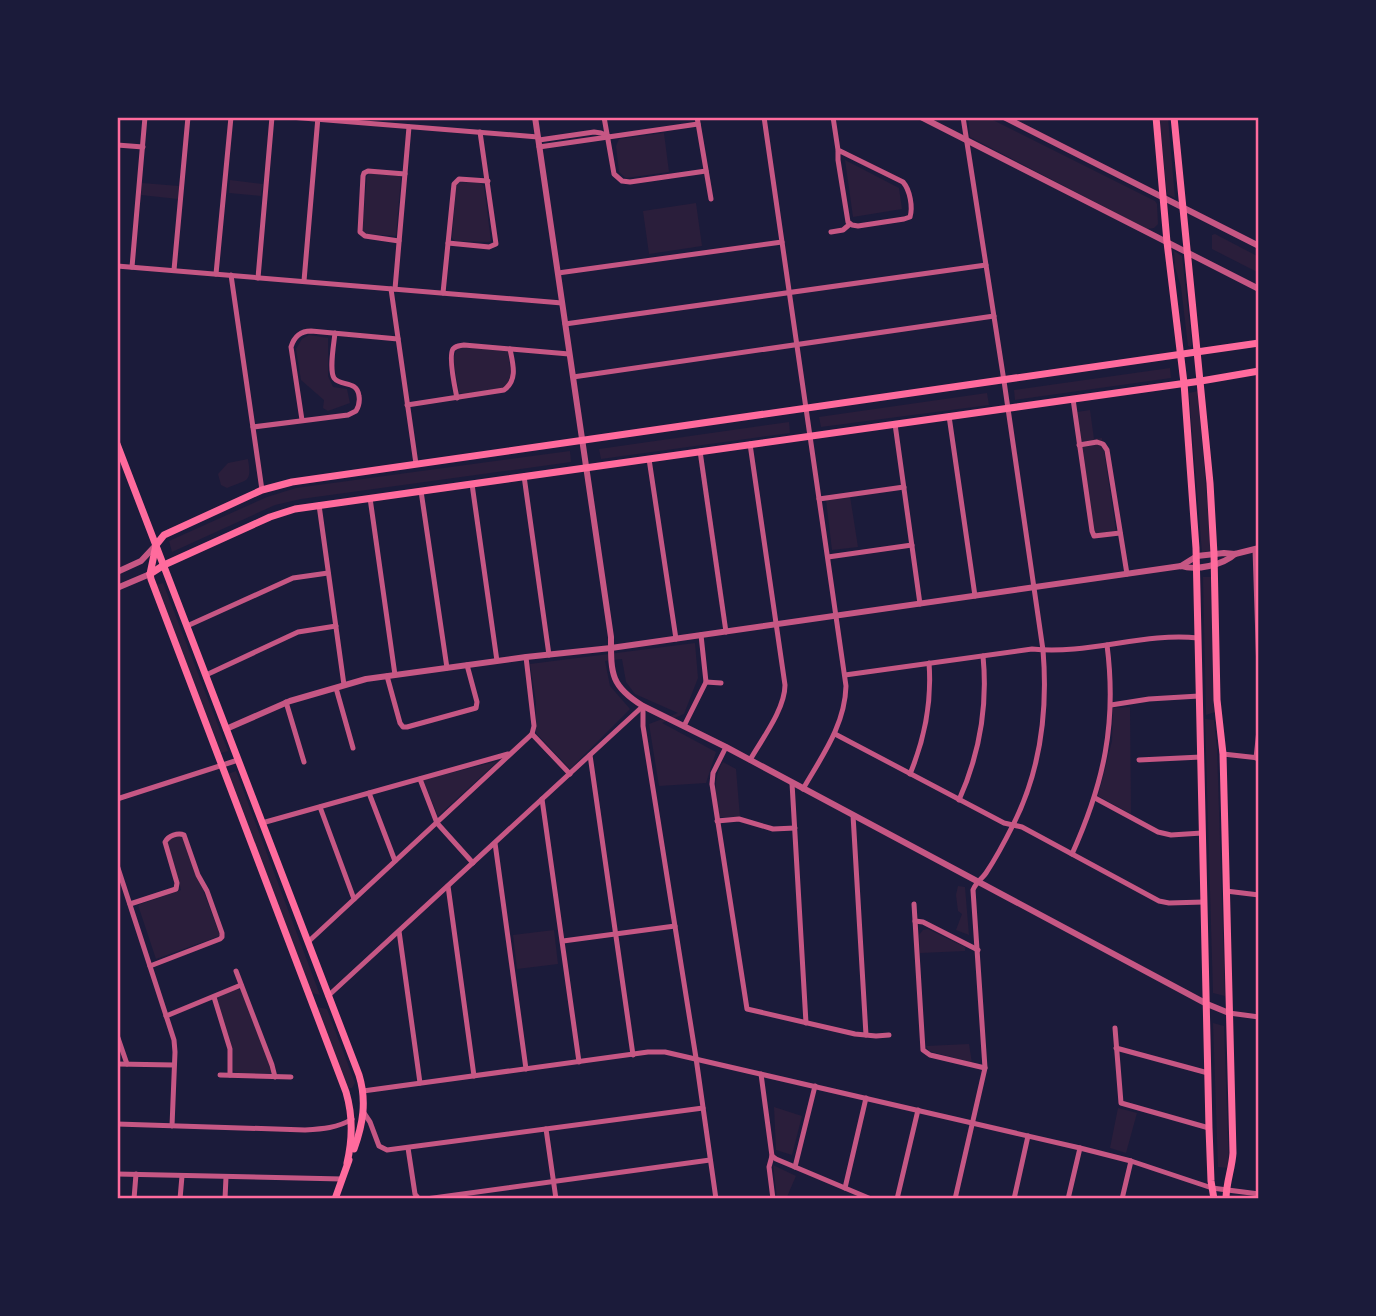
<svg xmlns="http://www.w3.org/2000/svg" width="1376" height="1316" font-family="'Nunito Sans',sans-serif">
<rect width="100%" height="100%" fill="#1b1b3a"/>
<!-- green -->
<g fill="#2a1e3b">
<polygon points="968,117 987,117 1155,201 1157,204 1158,224 1154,228 1147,229 970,137"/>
<polygon points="1159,117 1168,117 1175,198 1167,194"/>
<polygon points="664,133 669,172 626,178 619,172 616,146 619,139"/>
<polygon points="845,160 899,188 902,209 853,217"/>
<polygon points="370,173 399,176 401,178 396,235 395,236 366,234 362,231 367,176"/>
<polygon points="230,180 263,184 261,196 229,193"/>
<polygon points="459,182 480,183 484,186 491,241 488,242 455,241 452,238 456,186"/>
<polygon points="142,183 179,186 178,199 141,195"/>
<polygon points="696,203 702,246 649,254 643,211"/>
<polygon points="1215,234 1259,257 1259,273 1212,249 1212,235"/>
<polygon points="1174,251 1182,256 1192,345 1191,347 1188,346 1181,287 1175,267"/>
<polygon points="309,335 328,338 328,376 333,387 347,389 350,403 328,411 323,408 324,400 301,380 296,349 302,339"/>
<polygon points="461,347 508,351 511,376 505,388 464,394 459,393 453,359 457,349"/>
<polygon points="1170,368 1171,378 1015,400 1014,390"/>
<polygon points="1198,391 1211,550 1202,553 1189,393"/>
<polygon points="987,393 989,405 821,427 819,417"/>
<polygon points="1090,410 1094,439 1102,438 1116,531 1094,534 1077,412"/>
<polygon points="789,422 790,433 601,459 599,449"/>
<polygon points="570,451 571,462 301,499 275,505 172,552 169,541 267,497 296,488"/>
<path d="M248,459C252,483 248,479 227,488L221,485L218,474L228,463Z"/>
<polygon points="850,496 858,547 832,550 826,500"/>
<polygon points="1203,577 1211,577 1215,712 1206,715"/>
<polygon points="163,583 228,751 221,753 156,585"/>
<polygon points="695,643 698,678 684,714 662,723 716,752 706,783 659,786 649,724 678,713 635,694 626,682 622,659 605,661 610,686 630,709 570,769 536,733 536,702 530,664"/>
<polygon points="1130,707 1131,814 1098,796 1112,741 1113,708"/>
<polygon points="1205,719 1214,720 1217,749 1225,996 1213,993"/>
<polygon points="498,761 438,816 423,780"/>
<path d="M723,762L736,769L740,817H719C717,797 711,780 723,762Z"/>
<polygon points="236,771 320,995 312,993 228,774"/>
<polygon points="180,836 183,837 220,935 217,937 156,959 138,905 181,890 167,842 168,840"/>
<polygon points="958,886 965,887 969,935 956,930 962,914 958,911 956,895"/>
<polygon points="928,929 965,947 965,951 920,953 919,935 923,930"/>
<polygon points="554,930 558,964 517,969 513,935"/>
<polygon points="237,989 241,990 271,1068 272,1073 240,1074 233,1071 233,1050 217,999 218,997"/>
<polygon points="317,1007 327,1009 355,1083 352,1088 348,1088 346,1086"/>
<polygon points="1213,1023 1224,1026 1229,1168 1218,1167"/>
<polygon points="969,1044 972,1063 929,1051 926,1046"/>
<polygon points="774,1107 802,1116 792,1155 776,1150"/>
<polygon points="1118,1108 1137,1113 1126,1153 1110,1148"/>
<polygon points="773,1165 796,1176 786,1199 777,1199"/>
</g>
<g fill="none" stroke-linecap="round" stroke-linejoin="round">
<!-- minor -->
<g stroke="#c65784" stroke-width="5">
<polyline points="290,117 538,137"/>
<polyline points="604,117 614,174 622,181 630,182 706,171"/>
<polyline points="697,117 711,199"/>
<path d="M764,117L846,686C845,725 822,756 803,789"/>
<path d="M833,117L838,150V160L848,222L852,225L858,226L904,219L910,217C913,207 910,190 903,182L838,150"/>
<polyline points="539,140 594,132 601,133 608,136"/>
<polyline points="117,145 143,147"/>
<polyline points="539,147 698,124"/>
<polyline points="831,232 843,230 850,224"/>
<polyline points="399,241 365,236 360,232 363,176 364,173 368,171 405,174"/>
<polyline points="448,243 489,247 496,244 480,132"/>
<polyline points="117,266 562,303"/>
<polyline points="132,267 145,117"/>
<polyline points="174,270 188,117"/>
<polyline points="558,273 782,242"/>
<polyline points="216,274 231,117"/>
<polyline points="231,275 262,490"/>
<polyline points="258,278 272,117"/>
<polyline points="304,281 318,117"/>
<polyline points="391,289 416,464"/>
<polyline points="395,289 409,127"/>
<polyline points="443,293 454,184 459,179 488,181"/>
<polyline points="565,324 986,265"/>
<polyline points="573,377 994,316"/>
<path d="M457,398C455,388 448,357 453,349C457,345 459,346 464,345L569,354"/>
<polyline points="1073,399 1092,531 1094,536 1120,533"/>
<path d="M407,405L504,390C518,380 513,364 510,349"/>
<polyline points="949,416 975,596"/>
<path d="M302,420L291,347C294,337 300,331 311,331L398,339"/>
<polyline points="895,424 920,604"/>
<path d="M253,427L348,415L356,411C359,406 360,402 359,396C357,380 341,387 334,378C329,370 334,343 335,333"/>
<path d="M750,444L785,685C785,709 762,739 750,760"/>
<polyline points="1079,445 1097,442 1103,444 1107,450 1127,574"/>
<polyline points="700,451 726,632"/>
<polyline points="649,459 676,639"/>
<polyline points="524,476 549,655"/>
<polyline points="472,484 497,661"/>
<polyline points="421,491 447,668"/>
<polyline points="370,498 395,675"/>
<polyline points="819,499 904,487"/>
<polyline points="319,505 344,685"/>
<polyline points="1255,549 1259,672"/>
<polyline points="828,557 912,545"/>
<polyline points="187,626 293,578 328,573"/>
<polyline points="526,657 534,726 532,734"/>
<polyline points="206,675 298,632 336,626"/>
<path d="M845,675L1032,649C1088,655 1144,632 1198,638"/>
<polyline points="387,676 400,723 403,727 407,727 476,708 477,702 467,665"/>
<polyline points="706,682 721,683"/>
<polyline points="336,688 353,748"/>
<polyline points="286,702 304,762"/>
<polyline points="1111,705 1149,699 1199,696"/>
<polyline points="643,706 643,726 696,1058 716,1199"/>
<polyline points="684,726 706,682 701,635"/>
<polyline points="532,734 570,774"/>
<polyline points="835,734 1004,823 1022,827 1159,901 1169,903 1204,902"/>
<polyline points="726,747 713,773 712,784 747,1009 855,1034 876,1036 889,1035"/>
<polyline points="1223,754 1259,758"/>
<polyline points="590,755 633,1055"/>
<polyline points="1256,758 1259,730"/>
<polyline points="1139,760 1201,757"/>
<path d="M910,774C925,738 932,702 929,663"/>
<polyline points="420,779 437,823 473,863"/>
<polyline points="792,783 806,1023"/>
<polyline points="369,793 395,861"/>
<polyline points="1095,798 1158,832 1171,835 1202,833"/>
<polyline points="117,799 238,760"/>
<polyline points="542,799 579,1062"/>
<path d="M959,800C980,753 988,707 983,656"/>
<polyline points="320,807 354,899"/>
<polyline points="853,815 866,1035"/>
<polyline points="717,821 739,819 773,829 795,828"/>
<polyline points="262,823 508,754"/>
<polyline points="495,843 526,1069"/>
<path d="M1072,854C1104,783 1117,723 1107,645"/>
<polyline points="117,865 174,1040 175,1052 172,1126"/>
<polyline points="448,886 474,1076"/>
<polyline points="1226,891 1259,895"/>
<path d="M130,904L176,889L177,883L165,842C168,836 178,832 184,835L198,875L207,891L222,933V937L220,939L150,966"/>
<polyline points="914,904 923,1050 930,1055 985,1068"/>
<polyline points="915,921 923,922 978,950"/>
<polyline points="399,931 420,1083"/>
<polyline points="563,941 675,926"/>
<polyline points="308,942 532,734"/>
<polyline points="236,971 272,1065 275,1077"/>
<polyline points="328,996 642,707"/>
<polyline points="214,997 230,1049 230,1075"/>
<polyline points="1229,1013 1259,1017"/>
<polyline points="166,1016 241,985"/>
<polyline points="1115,1028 1121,1103 1209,1128"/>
<polyline points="117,1035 127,1064"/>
<polyline points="1116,1048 1208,1073"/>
<polyline points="117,1064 174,1065"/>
<polyline points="761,1074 772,1156 769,1167 773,1199"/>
<polyline points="220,1075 291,1077"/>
<polyline points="363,1091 648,1052 665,1052 1080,1148 1131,1161 1212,1188 1259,1194"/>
<polyline points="364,1113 370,1122 379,1146 387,1150 703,1108"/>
<path d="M117,1124L305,1130C322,1129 338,1128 352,1119"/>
<polyline points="546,1129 556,1199"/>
<polyline points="408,1148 415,1194 419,1199"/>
<polyline points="772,1156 776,1159 871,1199"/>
<polyline points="795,1167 815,1086"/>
<polyline points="117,1174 342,1179"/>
<polyline points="845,1188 866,1098"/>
<polyline points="134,1199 136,1174"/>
<polyline points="180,1199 182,1176"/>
<polyline points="225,1199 226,1177"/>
<polyline points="426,1199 710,1160"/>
<polyline points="897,1199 918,1110"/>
<path d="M955,1199L985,1068L973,890C976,882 982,879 986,873C996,858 1005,841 1013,825C1041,770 1048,711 1043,650L1004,381L963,117"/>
<polyline points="1014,1199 1028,1136"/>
<polyline points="1068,1199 1080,1148"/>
<polyline points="1122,1199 1131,1161"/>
</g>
<!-- tertiary -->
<g stroke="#c65784" stroke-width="6">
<path d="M535,117L611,637C611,673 610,686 643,706L726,747L1207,1004L1229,1013"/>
<polyline points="921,117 1259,289"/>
<polyline points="1004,117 1259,246"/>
<polyline points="1181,566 1197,556 1224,553 1235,554 1259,548"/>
<polyline points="117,572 141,561 155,546"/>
<polyline points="117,588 150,574"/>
<path d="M226,729L290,701L366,679L526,657L611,648L1181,566C1196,571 1223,565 1235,554"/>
</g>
<!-- secondary -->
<g stroke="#ff6b9d" stroke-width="7">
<polyline points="1156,117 1167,242 1184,383 1196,548 1209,1128 1211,1181 1214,1199"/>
<path d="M1174,117L1210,483L1214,554L1217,700L1223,754L1233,1153C1232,1169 1226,1183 1226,1199"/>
<path d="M117,444L359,1075C367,1101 363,1124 354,1149"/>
<polyline points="150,574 164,565 270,517 295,509 1201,381 1259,371"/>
<path d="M347,1163C353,1138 353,1116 346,1092L151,579L150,574L156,545L164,535L262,490L292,482L1259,343"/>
<polyline points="335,1199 349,1160"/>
</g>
</g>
<!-- border -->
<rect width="1376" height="1316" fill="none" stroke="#1b1b3a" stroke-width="238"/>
<rect x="119" y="119" width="1138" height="1078" fill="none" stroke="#ff6b9d" stroke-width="2.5"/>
</svg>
